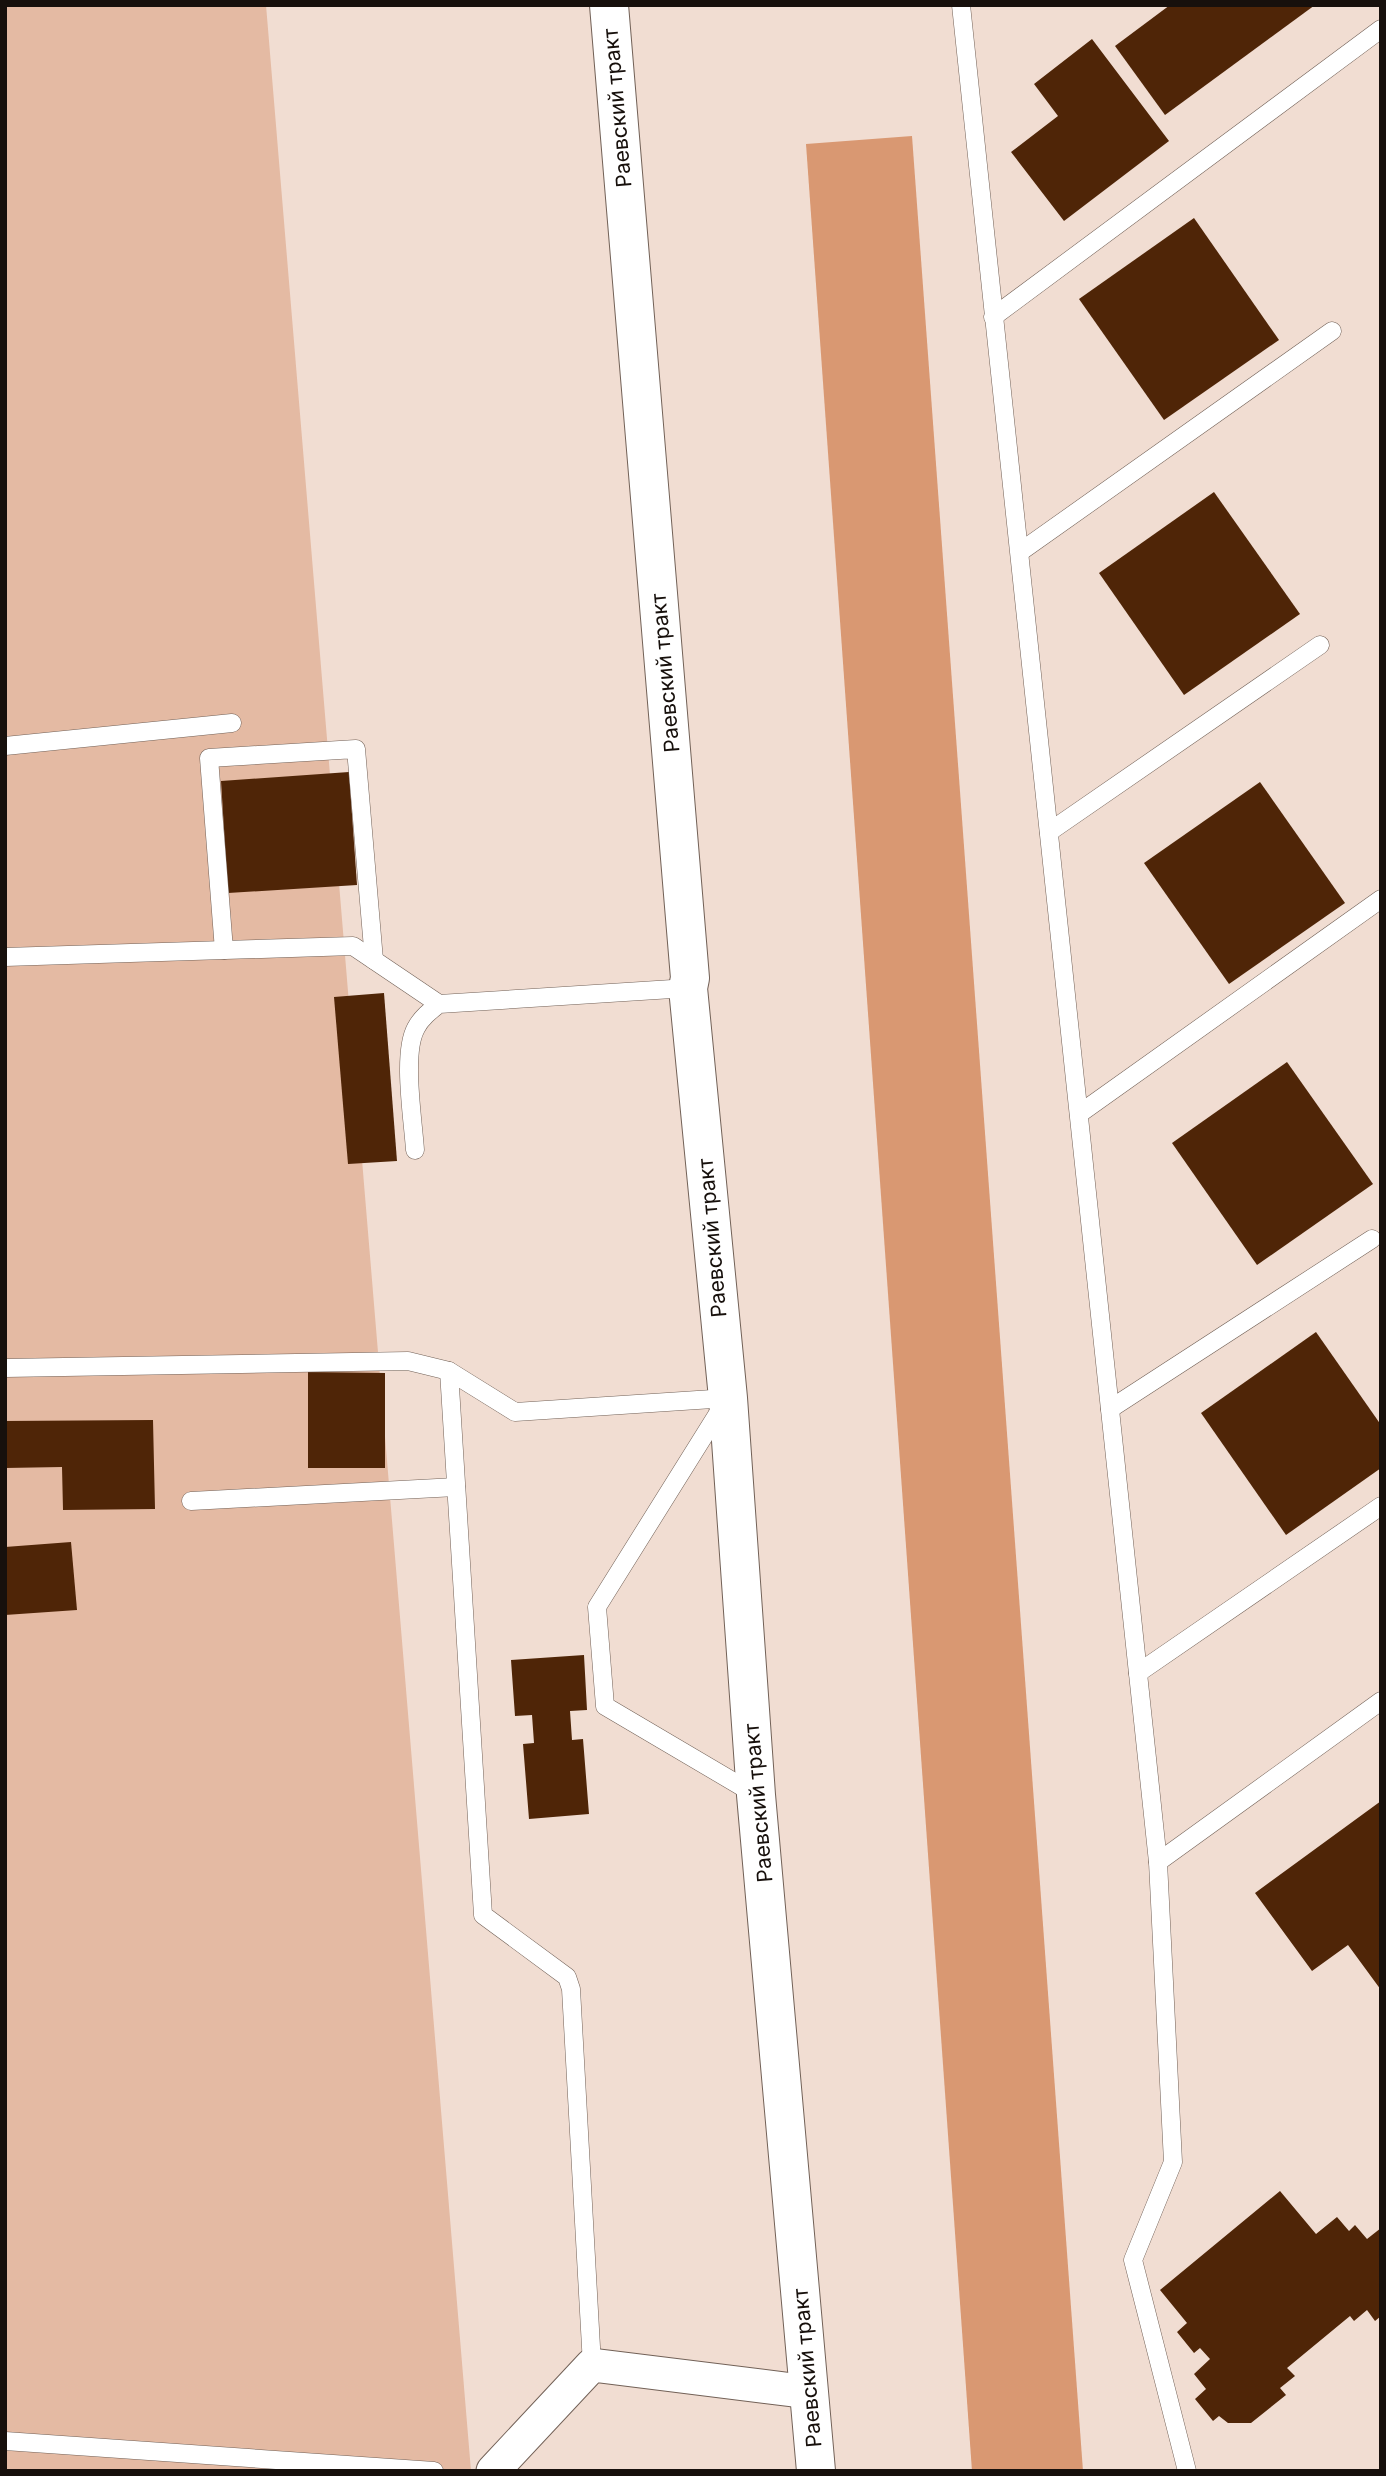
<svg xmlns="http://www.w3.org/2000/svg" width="1386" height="2476" font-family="Inter,sans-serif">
<rect width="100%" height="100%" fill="#f1ddd2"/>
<!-- green -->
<polygon fill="#e4baa3" points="5,5 266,5 471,2471 5,2471"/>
<!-- forest -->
<polygon fill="#d99872" points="912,136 1083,2471 972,2471 806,144"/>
<!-- building -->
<g fill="#4f2507">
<polygon points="1170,5 1315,5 1165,115 1115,46"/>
<polygon points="1092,39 1169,141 1064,221 1011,152 1058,116 1034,84"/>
<polygon points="1194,218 1279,340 1164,420 1079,299"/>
<polygon points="1214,492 1300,614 1184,695 1099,573"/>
<polygon points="349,772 357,885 228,893 221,781"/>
<polygon points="1260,782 1345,903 1229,984 1144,863"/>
<polygon points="384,993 397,1161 348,1164 334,997"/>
<polygon points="1287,1062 1373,1184 1257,1265 1172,1143"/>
<polygon points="1316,1332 1381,1425 1381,1468 1286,1535 1201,1413"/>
<polygon points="308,1372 385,1373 385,1468 308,1468"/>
<polygon points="153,1420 155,1509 63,1510 62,1467 5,1468 5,1421"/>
<polygon points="71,1542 77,1610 5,1615 5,1547"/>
<polygon points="584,1655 587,1710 570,1711 572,1740 583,1739 589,1814 529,1819 523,1744 534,1743 532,1715 515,1716 511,1660"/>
<polygon points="1381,1801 1381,1990 1348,1945 1312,1971 1255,1893"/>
<polygon points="1280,2191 1316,2234 1337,2217 1349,2231 1355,2225 1367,2239 1381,2228 1381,2316 1375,2321 1367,2310 1354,2321 1350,2316 1287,2368 1295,2376 1280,2388 1286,2395 1251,2423 1228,2423 1219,2416 1213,2421 1195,2399 1206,2389 1194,2374 1210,2359 1200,2348 1194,2353 1177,2332 1187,2323 1160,2290"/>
</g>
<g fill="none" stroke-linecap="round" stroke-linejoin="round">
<!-- service casing -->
<g stroke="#726157" stroke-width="19">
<g id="service">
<polyline points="961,5 1158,1862 1173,2162 1133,2260 1187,2471"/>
<polyline points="993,317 1381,29"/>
<polyline points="1020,552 1332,331"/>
<polyline points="5,746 232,723"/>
<polyline points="1049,832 1320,645"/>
<polyline points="224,950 209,758 356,749 374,960"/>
<polyline points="5,957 353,946 439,1004"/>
<polyline points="1079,1114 1381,899"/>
<path d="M415,1150C413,1119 402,1053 416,1028C421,1018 430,1011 439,1004L688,988"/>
<polyline points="5,1368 408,1361 449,1371 515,1412 728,1398"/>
<polyline points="449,1371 483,1915 567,1977 571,1989 592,2365"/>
<polyline points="722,1407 597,1607 605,1706 756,1795"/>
<polyline points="1110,1409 1372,1239"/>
<polyline points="191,1501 456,1487"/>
<polyline points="1138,1673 1381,1506"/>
<polyline points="1158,1862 1381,1701"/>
<polyline points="5,2441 434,2471"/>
</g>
</g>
<!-- minor casing -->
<g stroke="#726157" stroke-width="35">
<polyline id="minor" points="493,2471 592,2365 809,2392"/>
</g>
<!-- primary casing -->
<g stroke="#726157" stroke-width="40">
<polyline id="primary" points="609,5 690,978 688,988 728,1398 756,1795 816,2471"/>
</g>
<!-- service -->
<use href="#service" stroke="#fff" stroke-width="18"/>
<!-- minor -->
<use href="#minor" stroke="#fff" stroke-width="33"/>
<!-- primary -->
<use href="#primary" stroke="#fff" stroke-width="38"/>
</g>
<g text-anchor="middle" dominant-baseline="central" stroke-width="7" stroke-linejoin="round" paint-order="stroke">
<!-- street labels -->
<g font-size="21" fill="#17100c" stroke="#fff">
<text transform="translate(617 108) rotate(-95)">Раевский тракт</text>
<text transform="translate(665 673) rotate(-95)">Раевский тракт</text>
<text transform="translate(712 1238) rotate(-95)">Раевский тракт</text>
<text transform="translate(758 1803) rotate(-95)">Раевский тракт</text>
<text transform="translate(807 2368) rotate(-95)">Раевский тракт</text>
</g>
</g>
<!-- border -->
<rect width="1386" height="2476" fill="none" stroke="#17100c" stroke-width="14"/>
</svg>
